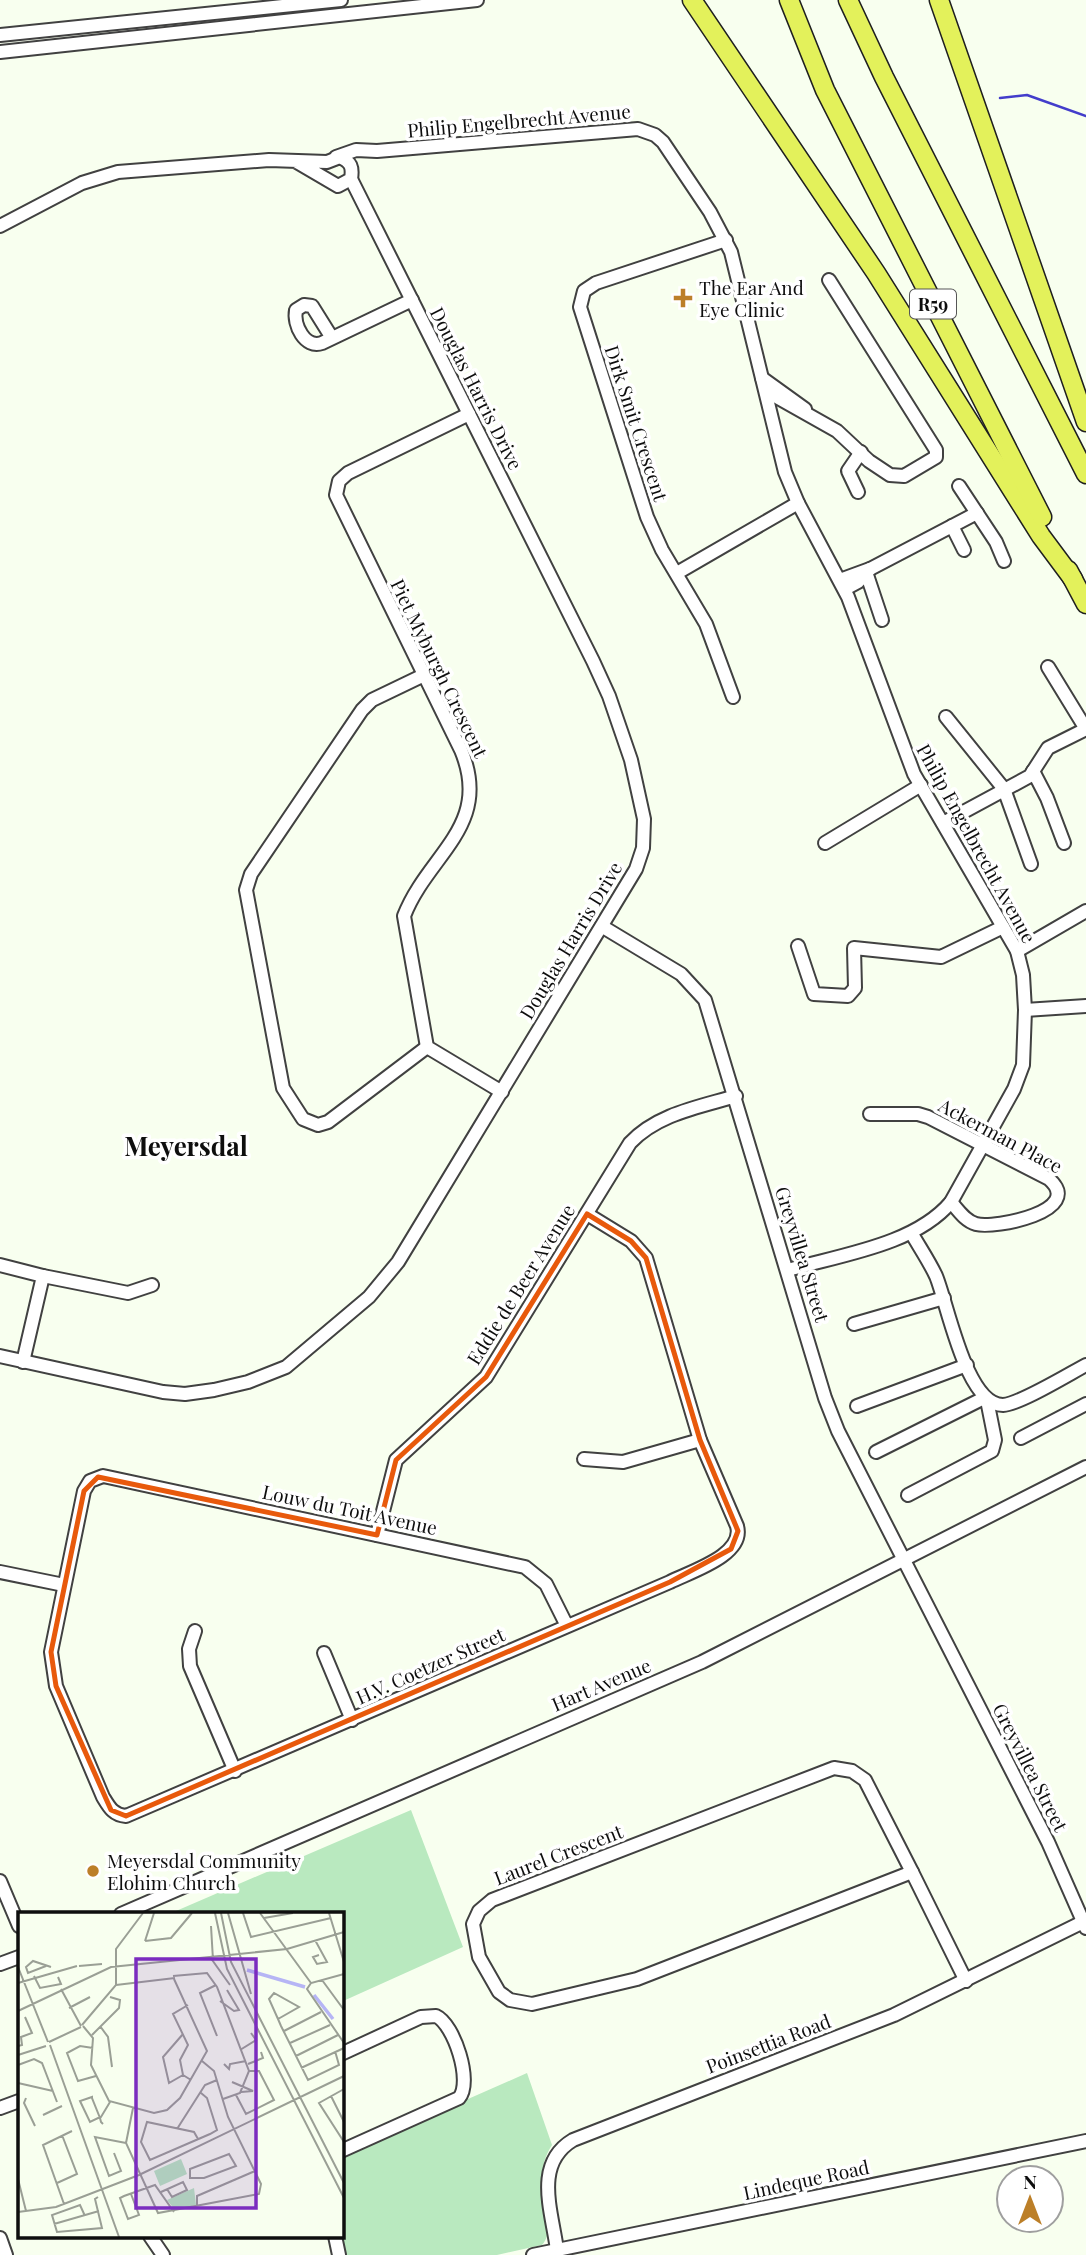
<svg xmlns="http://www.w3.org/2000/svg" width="1086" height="2255" font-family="'Playfair Display',serif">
<rect width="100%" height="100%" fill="#f8ffef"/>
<!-- green -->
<g fill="#b9e9bf">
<polygon points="411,1810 463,1947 341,2002 341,1914 169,1914"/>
<path d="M527,2073L552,2145C526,2184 562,2222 542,2245L497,2255H345L341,2236V2155Z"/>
</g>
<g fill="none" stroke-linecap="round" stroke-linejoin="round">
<!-- stream -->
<polyline stroke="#433dcb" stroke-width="2.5" points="1000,98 1027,95 1086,116"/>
<!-- minor casing -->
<g stroke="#414141" stroke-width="16">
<g id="minor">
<polyline points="0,35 341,0"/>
<polyline points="0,52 477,0"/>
<path d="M336,157L356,150L377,151L638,129L655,135L663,142L710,212L731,252L785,472L798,503L848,597L914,774L1017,951L1023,975L1025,1010L1023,1065L1014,1089L951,1202C915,1245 840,1255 788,1270"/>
<path d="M0,226L82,183L118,172L269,160L327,162L340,157C351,162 353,167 351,179L338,186L297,162"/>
<polyline points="726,240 596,283 584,291 580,307 647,517 662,550 706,624 733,697"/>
<path d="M332,338L312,306L304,305L296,310C293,325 305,349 322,343L412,300"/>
<polyline points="762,378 805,409"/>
<polyline points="766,391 837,431 869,461 890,475 904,476 936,457 936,450 829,280"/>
<path d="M469,414L348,473L339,481L336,495L461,750C493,826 428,854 404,916L427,1047L502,1092"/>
<polyline points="959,486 996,542 1004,561"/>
<polyline points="858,492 848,471 861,452"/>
<polyline points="952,526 964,550"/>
<polyline points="677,573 798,503"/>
<polyline points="867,575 882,620"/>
<polyline points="840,580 870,569 977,513"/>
<polyline points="845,589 858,582 870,569"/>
<polyline points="424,675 372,700 362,710 251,874 246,890 283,1088 303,1119 318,1125 328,1122 427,1047"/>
<polyline points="946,717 1004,789 1031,864"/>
<polyline points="1033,771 1047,798 1064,843"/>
<polyline points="943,823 1030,776 1048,748 1086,729 1048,667"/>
<polyline points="825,843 921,785"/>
<polyline points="603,927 681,974 705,1000 825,1398 838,1431 1048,1842 1086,1928"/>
<polyline points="798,946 814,994 848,996 855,988 854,948 941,957 1003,927"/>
<polyline points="1017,951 1086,911"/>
<polyline points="1025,1010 1086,1006"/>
<path d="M870,1114H918L928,1117L1049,1179C1086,1211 995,1229 976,1224C965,1221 958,1210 951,1202"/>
<path d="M912,1234C920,1248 929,1261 936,1276C948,1305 966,1405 1003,1405C1020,1404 1069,1374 1086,1365"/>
<polyline points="0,1265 43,1276 23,1362"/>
<polyline points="43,1276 128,1293 152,1285"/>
<polyline points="854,1324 944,1298"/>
<polyline points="0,1356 163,1392 185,1394 214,1390 248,1382 286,1367 369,1297 398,1262 636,869 643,848 644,819 631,760 609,696 593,661 351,179"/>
<polyline points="857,1406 967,1365"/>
<polyline points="1021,1438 1086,1404"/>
<polyline points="876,1452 984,1398"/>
<polyline points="584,1459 623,1462 700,1440"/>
<polyline points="908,1495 992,1451 995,1440 987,1400"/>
<path d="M377,1535L396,1460L486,1377L630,1143C657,1114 699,1107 736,1096"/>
<polyline points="0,1572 64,1585"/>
<path d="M567,1626L546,1584L525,1567L103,1476L90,1481L84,1491L51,1652L56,1686L103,1797C109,1807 113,1815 126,1816L670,1582C692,1571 745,1555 737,1526L700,1440L646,1258L631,1241L587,1214"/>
<polyline points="195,1631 189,1649 190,1666 235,1771"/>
<polyline points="324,1653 352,1720"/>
<polygon points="834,1768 852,1771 865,1780 912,1872 637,1979 532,2004 510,2000 499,1992 479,1957 473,1924 479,1911 492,1900"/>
<polyline points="912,1872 966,1981"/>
<polyline points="0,1881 19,1926"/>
<polyline points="121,1914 702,1662 1086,1467"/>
<polyline points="0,1964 19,1957"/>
<path d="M341,2054L421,2017L436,2016C454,2024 473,2082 459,2098L341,2151"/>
<polyline points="0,2108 19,2101"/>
<polyline points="150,2236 163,2255"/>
<polyline points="335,2236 339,2255"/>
<polyline points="0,2238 6,2255"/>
<path d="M557,2250C552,2211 533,2164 573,2140L894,2015L1083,1922"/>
<polyline points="533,2255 1086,2141"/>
</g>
</g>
<!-- highway casing -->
<g stroke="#1f1f1f" stroke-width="21">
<g id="highway">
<polyline points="692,0 876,273 1041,536 1073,579"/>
<polyline points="789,0 825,90 1042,517"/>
<polyline points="848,0 884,77 1086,474"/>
<polyline points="939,0 1086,422"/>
<polyline points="1068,570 1086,604"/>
</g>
</g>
<!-- minor -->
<use href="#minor" stroke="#fff" stroke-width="12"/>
<!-- highway -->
<use href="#highway" stroke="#e3f15b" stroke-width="18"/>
</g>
<!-- marked area -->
<path fill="none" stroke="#e8590c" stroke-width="5" stroke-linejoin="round" d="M587,1214L631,1241L646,1258L700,1440L738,1531L731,1549L670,1582L126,1816L111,1810L56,1686L51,1652L84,1491L98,1477L377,1535L396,1460L486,1377Z"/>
<!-- markers -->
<g fill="#bc7f28" stroke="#fff" stroke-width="2.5">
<path d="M679.5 287.5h7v7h7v7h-7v7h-7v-7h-7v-7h7z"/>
<circle cx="93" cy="1871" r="7"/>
</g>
<g text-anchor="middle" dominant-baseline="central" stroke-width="7" stroke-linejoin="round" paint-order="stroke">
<!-- shield labels -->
<rect fill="#fff" stroke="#565656" stroke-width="2" x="910" y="289.5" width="46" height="29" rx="5"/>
<g font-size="18" font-weight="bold" fill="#0e0e0e">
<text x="933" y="304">R59</text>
</g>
<!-- street labels -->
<g font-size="19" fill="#0e0e0e" stroke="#fff">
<text transform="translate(519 120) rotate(-5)">Philip Engelbrecht Avenue</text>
<text transform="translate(477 388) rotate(63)">Douglas Harris Drive</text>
<text transform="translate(637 423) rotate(72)">Dirk Smit Crescent</text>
<text transform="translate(440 668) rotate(64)">Piet Myburgh Crescent</text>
<text transform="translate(977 843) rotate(61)">Philip Engelbrecht Avenue</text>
<text transform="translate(570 940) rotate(-59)">Douglas Harris Drive</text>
<text transform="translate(1001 1135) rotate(28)">Ackerman Place</text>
<text transform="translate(803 1254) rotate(73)">Greyvillea Street</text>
<text transform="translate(520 1284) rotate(-58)">Eddie de Beer Avenue</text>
<text transform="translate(350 1509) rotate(12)">Louw du Toit Avenue</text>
<text transform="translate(430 1665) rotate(-24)">H.V. Coetzer Street</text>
<text transform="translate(601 1684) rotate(-23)">Hart Avenue</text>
<text transform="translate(1031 1767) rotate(63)">Greyvillea Street</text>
<text transform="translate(558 1854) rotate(-21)">Laurel Crescent</text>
<text transform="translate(768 2043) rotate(-21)">Poinsettia Road</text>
<text transform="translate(806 2179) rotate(-12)">Lindeque Road</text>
</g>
<!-- poi labels -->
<g font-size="19" fill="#0e0e0e" stroke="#fff" text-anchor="start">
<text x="699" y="287">The Ear And<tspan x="699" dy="22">Eye Clinic</tspan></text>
<text x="107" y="1860">Meyersdal Community<tspan x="107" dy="22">Elohim Church</tspan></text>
</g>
<!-- district labels -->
<g font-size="26" font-weight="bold" fill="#0e0e0e" stroke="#fff">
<text x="186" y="1145">Meyersdal</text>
</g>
</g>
<!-- overview -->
<g transform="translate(18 1912)">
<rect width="326" height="326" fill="#f8ffef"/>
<path d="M163,247L169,262L142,274L136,259ZM176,276L178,293L157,298L149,288Z" fill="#b9e9bf"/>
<path fill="none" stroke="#b6b5f5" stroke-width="3.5" d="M229,58L287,75M296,83L315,107"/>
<path fill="none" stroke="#9a9f95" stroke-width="2" d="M197,1L209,57L326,286M203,1L213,50L326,271M210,1L233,82M225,1L233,25L313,6M242,1L293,71M311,1L326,50M246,6L275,1M193,14L195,48M297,28L309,50L299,52L295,45L301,43M127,29L153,26L174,1M127,29L136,1M192,45L212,73M28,54L10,61L8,55L15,49L33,55M61,54L84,52M0,55L30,130M326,62L293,71L289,77L326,131M16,64L22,76L43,72L40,65M155,64L189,61L199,75L231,159L222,181L205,187M304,68L326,98M0,71L59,54M98,73L157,66M198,73L182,81L199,124M43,77L63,114M202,89L216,99L221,98L209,78M170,93L155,102L170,133L162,148L165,163L173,168M51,96L72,85M0,99L93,55L269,37L326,20M260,107L281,95L256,81L251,87L260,107L263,114L290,168L321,153L317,139M64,113L98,73V37L125,1M65,114L75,126L73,153L91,189L136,201L149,198L162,186L189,139L156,67M82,114L90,125L94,155M266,119L303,100M165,122L145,145L151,171L165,163M74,123L101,96L102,88L92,85M31,130L63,115M272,131L312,113M32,133L101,325M0,134L4,133L3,125L14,121L7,105M75,136L62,134L49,141L60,169L78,164M222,138L238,128L233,121M0,143L28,134M278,144L320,123M206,152L211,157L212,152L228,149M230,152L245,146L243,140M0,153L16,147L24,151L39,190M283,156L326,136M214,170L235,179L223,180M0,171L35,179M326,177L301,191L326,230M218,183L228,202L256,188L241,159H231M313,184L326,210M8,186L6,191L17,214M115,196L108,231L140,301L241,282L243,272L210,205L196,159L184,149M25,203L44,194M85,212L83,210L82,206L74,186V185L62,189L72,210L80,206H82L83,205L92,190M159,217L187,173L199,168M180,227L176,220L129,210L123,230L132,248L192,222L199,218L189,186L183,181M96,241L103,259L91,264L77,225L108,231M211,242L218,254L186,266H172V257ZM0,267L8,299M39,271L59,262L44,223M143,280L165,270L169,278L154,285L149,277M113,282L121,303L110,307L102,286L106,284L137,273L156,300M46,292L25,233L54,219M179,296V284L237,259M0,300L38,295L121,263L326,164M67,304L62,293L34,303L39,320L84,316L77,287L80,285M36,312L81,299"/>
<path fill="#7b2cbf" fill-opacity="0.15" stroke="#7b2cbf" stroke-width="3.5" d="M118,47H238V296H118Z"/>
<rect width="326" height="326" fill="none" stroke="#0e0e0e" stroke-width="3.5"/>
</g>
<!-- north arrow -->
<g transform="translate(1030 2199)"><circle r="33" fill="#ffffff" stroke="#9f9f9f" stroke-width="2"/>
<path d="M0-5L12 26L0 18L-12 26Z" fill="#bc7f28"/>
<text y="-10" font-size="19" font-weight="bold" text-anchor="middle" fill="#0e0e0e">N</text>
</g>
</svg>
